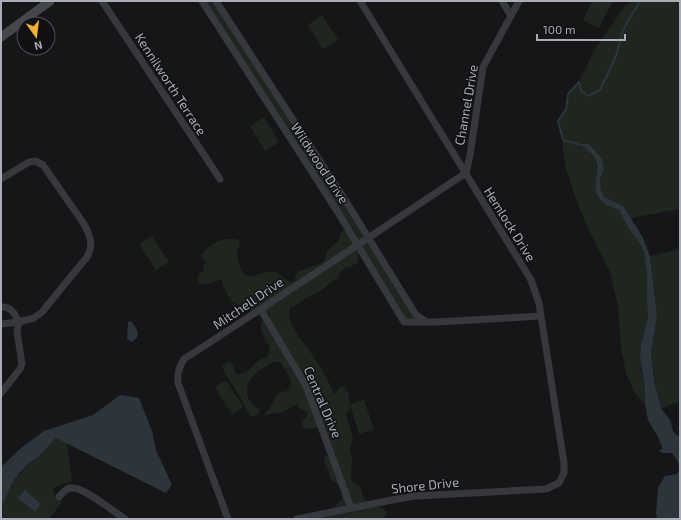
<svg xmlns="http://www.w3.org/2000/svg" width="681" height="520" font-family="'Exo 2',sans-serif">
<rect width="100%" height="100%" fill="#161618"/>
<!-- green -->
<g fill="#1e261f">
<polygon points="202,1 216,1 416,315 425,321 404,322"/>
<polygon points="592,1 613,1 599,28 583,20"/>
<path d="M631,1H680V209L630,218L623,206L604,197L601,190L600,179L604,169L589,144L579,145C600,157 598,163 595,185L609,207L619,210L629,229L640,243L644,253L647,274V301L648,318L641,344V370L645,389V404L634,392L626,373L621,349L618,306L610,272L586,224L576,199L566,169L563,150V140L558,121L566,109L568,94L579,82L595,49L624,7Z"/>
<polygon points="322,15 338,40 323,49 308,25"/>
<polygon points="264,117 279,142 265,151 250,126"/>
<path d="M347,230C352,240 360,250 358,262L350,267L344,268L340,272L337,278L331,282L321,291L308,297L297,305L290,307C289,313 289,317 291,323C294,331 301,339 306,346C316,360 330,380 334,396C337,391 338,387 345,386L348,392L350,404L364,400L374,429L359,434L350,405V408L346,414C347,421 351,427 352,434C353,440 352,442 350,446C349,450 351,455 352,458C353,471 345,482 361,487C363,510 380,501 387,513L385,517L381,519H320L342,499C342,490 339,483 330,480C331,470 323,466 324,457L328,456L323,427L310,429L303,428L301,422L307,416L308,413L300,409L297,404L283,412L264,415L272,405L276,396L280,393L287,391L291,387V380L280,362C274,361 270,364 265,367C251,374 240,388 252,404C254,406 257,407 260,409L258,414L253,417L250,416L237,392L227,377L222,366L226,363L230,362L233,364L235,373C245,378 251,366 258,361C260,359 264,358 267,357L270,348C267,343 259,329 261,323C263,319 268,318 271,314L249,310L243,306L236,304L231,301L223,286L222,279C214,281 207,287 198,283C196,278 197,274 203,272L204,265L207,262L203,259L201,255C208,244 228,234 240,241C240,246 237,249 237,253C237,257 239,262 240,266C245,286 262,269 275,272C283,274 283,282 294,282L297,272L299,271L324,262L327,251L339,240L341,232Z"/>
<polygon points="152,236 169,262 156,270 139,244"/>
<polygon points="680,249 680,402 661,408 654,381 651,353 657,316 650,256"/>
<polygon points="226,380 243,407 232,415 215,387"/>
<polygon points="56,438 67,443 72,481 55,487 53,490 55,496 62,502 49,519 1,519 1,506 5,500 11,485 29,463 38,457"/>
</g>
<!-- water -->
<g fill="#2c353c">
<path d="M578,144H589L602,159L604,169L600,179L601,190L604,197L623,206L642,236L650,256L657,316L651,353L654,381L661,408L670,420L673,431L680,438V469L677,460L672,453H662L659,450L663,449L658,437L648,420L645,404V389L640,357L641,344L648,318L647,301V274L644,253L640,243L629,229L619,210C603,205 593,198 596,179C596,175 598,168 597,164C595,154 586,149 578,144Z"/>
<path d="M131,321C137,329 142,336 132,342L127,339L128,322Z"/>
<polygon points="120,395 139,398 152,431 156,450 172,485 166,493 56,438 38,457 29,463 21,471 11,485 5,500 1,506 1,467 21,448 44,431 93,415"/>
<polygon points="680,469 680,519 657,519 656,513 658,488 665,476 677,474"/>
<polygon points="25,490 41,504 35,512 18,498"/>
</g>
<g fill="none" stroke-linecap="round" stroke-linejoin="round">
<!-- stream -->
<polyline stroke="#2c353c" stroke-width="2" points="578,144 563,140 558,121 566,109 568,94 579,82 581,91 588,96 600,90 616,56 623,30 640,1"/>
<!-- minor -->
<g stroke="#37383d" stroke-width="7">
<polyline points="102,1 220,179"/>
<polyline points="202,1 339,214 404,322 438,322 540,316"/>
<polyline points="216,1 347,203 416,315 425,321"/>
<polyline points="502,1 511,16"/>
<path d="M1,179L29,162L35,161L43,165L84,224C90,235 94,245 87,257L42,312L34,318L19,322L17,331L22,364L20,369L1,393"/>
<path d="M1,307C11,306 15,314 19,322L1,324"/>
<polyline points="261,310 306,386 351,508"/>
<path d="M59,497C63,492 67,487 74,488C86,489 114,512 125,519"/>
<path d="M228,519L178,383C177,373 179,368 184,359C279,298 372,235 466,173L470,155L483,67L519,1"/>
<polyline points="297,519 392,500 415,496 546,489 559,483 564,473 564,463 539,303 531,280 360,1"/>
</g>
<!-- secondary -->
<polyline stroke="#45474d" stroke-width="9" points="1,37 50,1"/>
</g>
<g text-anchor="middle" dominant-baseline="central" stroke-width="3" stroke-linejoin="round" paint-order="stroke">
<!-- street labels -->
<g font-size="13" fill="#a8adb8" stroke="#111113">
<text transform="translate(171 84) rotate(57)">Kennilworth Terrace</text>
<text transform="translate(466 105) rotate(-80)">Channel Drive</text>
<text transform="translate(320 163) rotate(57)">Wildwood Drive</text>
<text transform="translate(510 224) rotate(58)">Hemlock Drive</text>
<text transform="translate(248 303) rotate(-34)">Mitchell Drive</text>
<text transform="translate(323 402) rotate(67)">Central Drive</text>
<text transform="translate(425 485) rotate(-6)">Shore Drive</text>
</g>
</g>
<!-- border -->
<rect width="681" height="520" fill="none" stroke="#a8adb8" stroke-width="4"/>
<!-- north arrow -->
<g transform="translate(36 36) rotate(166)"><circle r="19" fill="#111113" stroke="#4d4f55"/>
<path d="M0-3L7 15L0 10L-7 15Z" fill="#f2b134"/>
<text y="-6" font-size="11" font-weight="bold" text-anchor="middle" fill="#a8adb8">N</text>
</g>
<!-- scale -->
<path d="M537 34v6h88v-6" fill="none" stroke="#a8adb8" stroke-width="2"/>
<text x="543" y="34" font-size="12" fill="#a8adb8" stroke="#111113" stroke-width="3" paint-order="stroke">100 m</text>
</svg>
